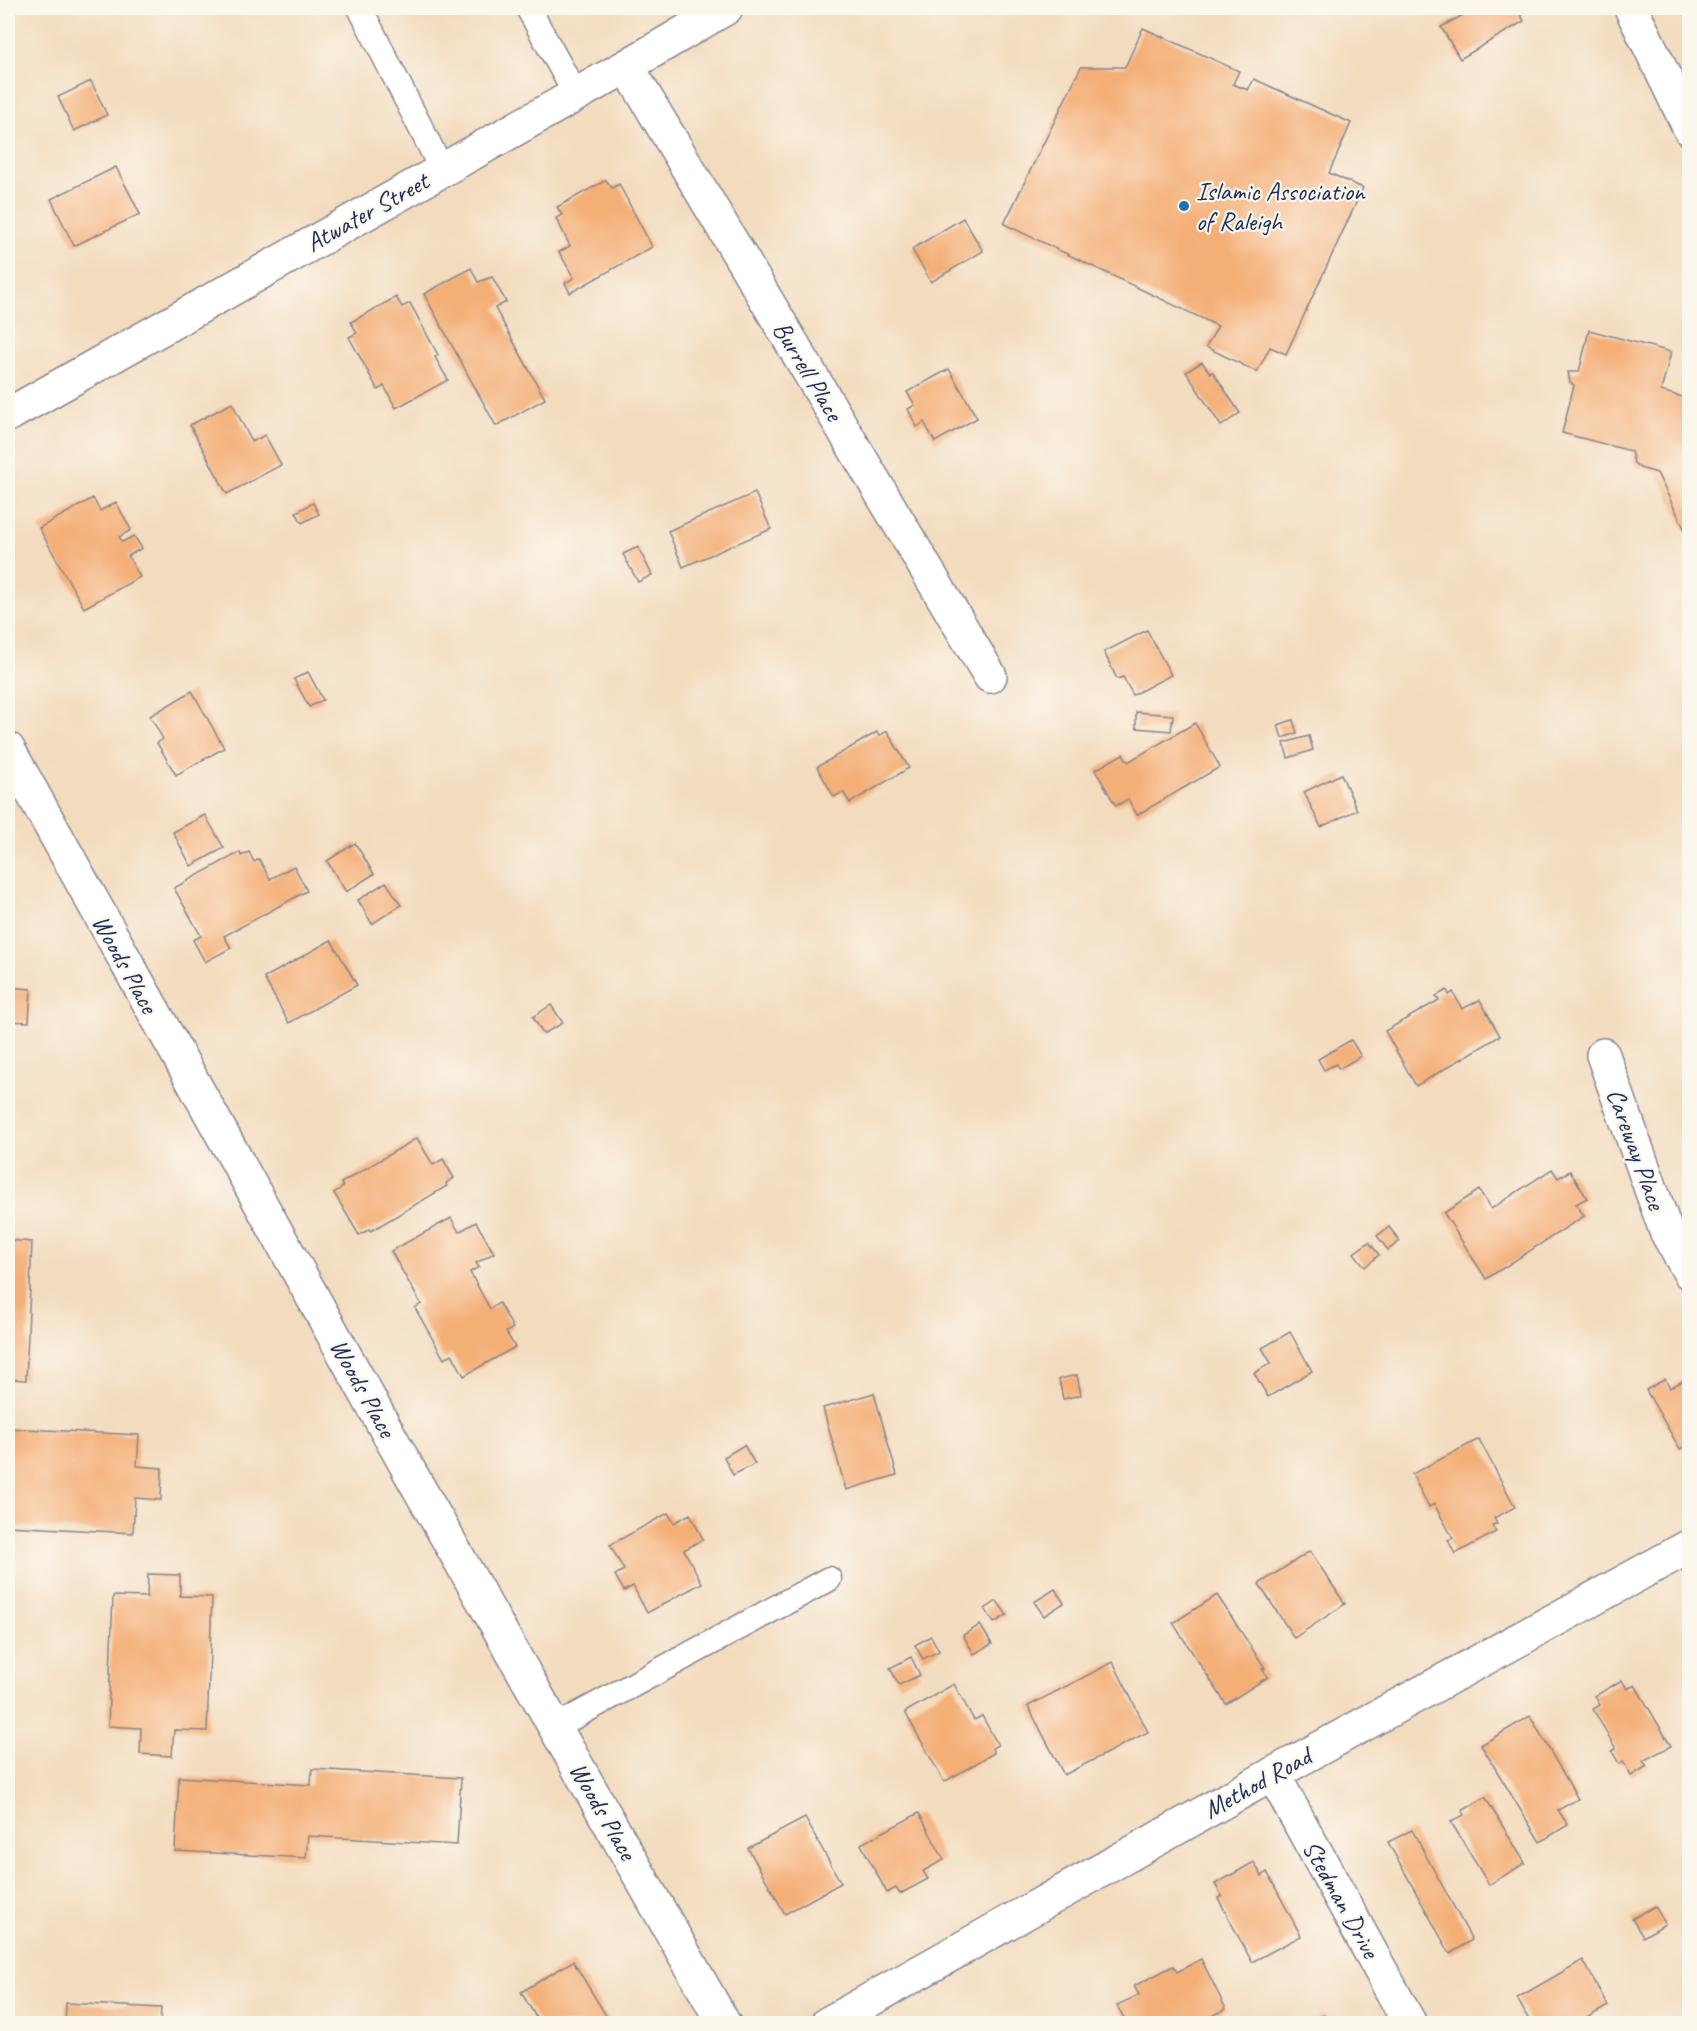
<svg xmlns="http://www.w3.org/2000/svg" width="1697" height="2031" font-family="Caveat,sans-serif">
<rect width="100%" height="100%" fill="#fbf7ec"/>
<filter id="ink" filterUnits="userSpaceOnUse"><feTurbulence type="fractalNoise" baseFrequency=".0167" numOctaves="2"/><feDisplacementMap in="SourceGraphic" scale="12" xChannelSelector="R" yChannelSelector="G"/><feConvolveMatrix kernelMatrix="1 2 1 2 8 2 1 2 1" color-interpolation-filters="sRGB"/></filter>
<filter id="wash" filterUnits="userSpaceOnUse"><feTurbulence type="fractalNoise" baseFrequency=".008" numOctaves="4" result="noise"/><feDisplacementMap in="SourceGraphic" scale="24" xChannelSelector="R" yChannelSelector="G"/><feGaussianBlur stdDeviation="1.35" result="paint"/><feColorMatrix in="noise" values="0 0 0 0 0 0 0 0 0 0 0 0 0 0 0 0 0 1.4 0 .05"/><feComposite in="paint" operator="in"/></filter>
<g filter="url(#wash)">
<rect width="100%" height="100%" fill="#f3dbbe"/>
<!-- built -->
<polygon fill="#f6d2c4" points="1671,8 1689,8 1689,40"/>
<g id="blocks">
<!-- building -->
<g fill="#f4af77">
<polygon points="1459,8 1529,8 1520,13 1524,21 1460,59 1441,27 1463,15"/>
<polygon points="1143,28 1239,71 1233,84 1248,90 1254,79 1351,123 1329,173 1363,188 1286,354 1270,347 1257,372 1206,347 1218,326 1004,224 1081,67 1125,67"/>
<polygon points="91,81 107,115 74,131 58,97"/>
<polygon points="116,167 140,214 74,246 51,199"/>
<polygon points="606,180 612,188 619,184 652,247 570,293 565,283 574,278 559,252 570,246 556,218 562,215 557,207"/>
<polygon points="963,218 983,251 931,282 912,249"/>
<polygon points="471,268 478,282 492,277 506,302 495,308 545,399 496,426 424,294"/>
<polygon points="396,297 402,307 410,303 438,355 435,357 448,380 396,408 384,386 378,390 349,337 357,333 351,322"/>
<polygon points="1589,330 1671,352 1661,391 1690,399 1690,533 1687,534 1657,473 1640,468 1634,463 1631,451 1562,433 1574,385 1570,382 1568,372 1579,372"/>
<polygon points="1202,362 1210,373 1213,372 1240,413 1221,426 1186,372"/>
<polygon points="949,369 977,418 935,442 924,422 917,427 908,409 915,405 907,392"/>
<polygon points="232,403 252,442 265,435 281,465 227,494 190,425"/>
<polygon points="755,493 771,529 683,567 668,531"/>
<polygon points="93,498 100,511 116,502 131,530 119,537 122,542 134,536 142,548 128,556 140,577 84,608 39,528"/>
<polygon points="313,503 319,514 302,523 296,512"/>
<polygon points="638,547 652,575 638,582 623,554"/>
<polygon points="1147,630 1171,675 1133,695 1123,677 1117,679 1104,652"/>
<polygon points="308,672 323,700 309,707 294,679"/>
<polygon points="192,691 224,748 176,775 157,743 163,739 150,716"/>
<polygon points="1136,712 1173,715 1171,731 1136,728"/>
<polygon points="1293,720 1297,733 1282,738 1278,725"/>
<polygon points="1195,723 1220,767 1137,815 1128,799 1116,806 1095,770 1123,754 1128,762"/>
<polygon points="887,731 909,768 850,803 843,792 834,797 817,767 877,732 879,736"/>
<polygon points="1309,736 1313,750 1288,758 1284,743"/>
<polygon points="1341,774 1357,810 1321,827 1304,792"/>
<polygon points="205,815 224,848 191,866 173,832"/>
<polygon points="355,843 374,874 346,892 327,861"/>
<polygon points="240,852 241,856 249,852 254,862 259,859 270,879 294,866 307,891 224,936 231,948 205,962 193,940 201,936 174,888"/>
<polygon points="386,882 401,905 372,924 358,900"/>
<polygon points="331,940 357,985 289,1023 264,978"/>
<polygon points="8,987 31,989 29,1022 8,1021"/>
<polygon points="1447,990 1449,995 1453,992 1462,1009 1480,1000 1500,1036 1416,1086 1385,1031 1439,1000 1436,996"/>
<polygon points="551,1005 563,1023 543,1034 533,1017"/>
<polygon points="1351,1040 1361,1056 1339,1069 1336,1064 1324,1070 1318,1059"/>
<polygon points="417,1138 433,1165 443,1159 454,1178 446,1183 447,1186 371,1231 370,1229 359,1235 334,1193 343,1187 341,1183"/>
<polygon points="1552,1169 1558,1178 1570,1171 1587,1198 1576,1204 1584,1216 1486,1279 1444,1213 1479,1190 1491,1209"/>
<polygon points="451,1218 459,1232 476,1222 494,1253 476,1263 479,1267 470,1272 490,1309 499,1303 513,1328 506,1332 515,1347 464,1376 452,1354 444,1359 415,1308 421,1304 391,1251"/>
<polygon points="1389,1227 1400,1241 1388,1250 1377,1236"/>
<polygon points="8,1240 32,1242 26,1380 8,1379"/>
<polygon points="1369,1242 1379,1255 1365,1267 1354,1253"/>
<polygon points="1290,1332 1312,1371 1268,1397 1254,1373 1271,1363 1262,1348"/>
<polygon points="1077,1375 1081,1395 1063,1399 1059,1379"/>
<polygon points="1688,1378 1690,1444 1680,1449 1646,1390 1665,1379 1670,1388"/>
<polygon points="874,1393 897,1475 846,1490 823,1408"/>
<polygon points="8,1428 139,1435 137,1466 162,1468 161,1500 135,1498 133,1533 8,1526"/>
<polygon points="1479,1439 1515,1507 1494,1518 1497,1524 1492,1525 1496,1532 1455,1554 1448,1540 1453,1538 1434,1504 1429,1507 1412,1474"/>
<polygon points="744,1445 755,1464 733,1475 724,1457"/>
<polygon points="668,1513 674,1523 690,1514 703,1539 684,1550 702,1583 647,1613 633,1586 624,1591 615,1575 624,1570 610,1545"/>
<polygon points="1310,1551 1345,1604 1294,1638 1259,1584"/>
<polygon points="148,1574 180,1575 180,1596 212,1597 207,1731 174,1730 172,1756 140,1754 141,1728 108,1726 113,1596 147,1597"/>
<polygon points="1055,1589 1064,1603 1044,1616 1034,1602"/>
<polygon points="1217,1595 1265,1668 1262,1669 1268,1677 1226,1704 1173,1623"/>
<polygon points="997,1601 1007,1615 994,1623 985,1609"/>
<polygon points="980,1625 992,1644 974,1654 963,1635"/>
<polygon points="931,1636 939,1651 923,1659 915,1645"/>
<polygon points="911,1657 920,1675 899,1685 890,1668"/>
<polygon points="1113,1662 1148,1732 1064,1775 1028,1706"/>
<polygon points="1690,1667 1690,1680 1684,1671"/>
<polygon points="1622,1680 1627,1689 1635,1685 1671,1746 1643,1761 1647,1766 1631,1776 1623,1761 1619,1764 1612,1751 1616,1749 1593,1709 1600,1705 1595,1696"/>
<polygon points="954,1684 974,1720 982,1716 998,1745 992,1748 994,1753 944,1782 905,1712"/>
<polygon points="1530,1716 1578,1799 1558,1810 1568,1825 1540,1842 1481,1745"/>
<polygon points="312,1769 461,1778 457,1845 308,1836 306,1858 175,1851 179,1777 311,1785"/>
<polygon points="1485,1797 1525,1863 1489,1885 1451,1822 1464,1815 1462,1811"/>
<polygon points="919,1813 944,1860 923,1871 928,1879 900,1894 896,1888 887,1893 861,1844"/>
<polygon points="805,1818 841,1883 785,1914 748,1848"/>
<polygon points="1412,1830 1472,1940 1450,1954 1388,1842"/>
<polygon points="1254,1862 1262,1876 1267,1872 1301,1936 1252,1962 1218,1898 1222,1896 1215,1884"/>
<polygon points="1655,1906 1665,1924 1643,1937 1632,1919"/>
<polygon points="1201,1959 1226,2009 1198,2024 1127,2024 1117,2005 1139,1995 1134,1986 1173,1966 1177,1972"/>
<polygon points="1583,1960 1608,2006 1576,2024 1531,2024 1517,1998"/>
<polygon points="573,1961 611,2024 540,2024 521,1992"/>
<polygon points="66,2003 161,2008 160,2024 65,2024"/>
<polygon points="1324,2015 1329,2024 1310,2024"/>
</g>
</g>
</g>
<g filter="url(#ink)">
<use href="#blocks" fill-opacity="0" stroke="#87858e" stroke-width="1.5"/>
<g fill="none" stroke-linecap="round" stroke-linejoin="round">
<!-- service casing -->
<g stroke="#87858e" stroke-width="27">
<g id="service">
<polyline points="360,8 442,170"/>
<polyline points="528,8 576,95"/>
<polyline points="555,1727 829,1579"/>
</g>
</g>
<!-- minor casing -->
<g stroke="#87858e" stroke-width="36">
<g id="minor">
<polyline points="627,66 990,676"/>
<polyline points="8,415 627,66 726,8"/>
<polyline points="8,749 412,1476 724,2024"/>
<polyline points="1603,1055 1666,1231 1690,1273"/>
<polyline points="1273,1774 1410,2024"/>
</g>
</g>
<!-- tertiary casing -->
<g stroke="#87858e" stroke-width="36">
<g id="tertiary">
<polyline points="1631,8 1690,129"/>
<polyline points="827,2024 1273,1774 1690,1546"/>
</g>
</g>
<!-- service -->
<use href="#service" stroke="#fff" stroke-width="24"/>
<!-- minor -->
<use href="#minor" stroke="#fff" stroke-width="33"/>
<!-- tertiary -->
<use href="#tertiary" stroke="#fff" stroke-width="33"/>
</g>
</g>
<!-- markers -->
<circle fill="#1f6fb2" stroke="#fbf7ec" stroke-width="2" cx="1184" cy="206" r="6"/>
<g text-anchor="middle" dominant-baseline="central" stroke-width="4.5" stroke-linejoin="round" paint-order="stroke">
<!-- poi labels -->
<g font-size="26" fill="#1b2f5e" stroke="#fbf7ec" text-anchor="start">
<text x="1196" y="191">Islamic Association<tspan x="1196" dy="30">of Raleigh</tspan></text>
</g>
<!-- street labels -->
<g font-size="26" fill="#1b2f5e" stroke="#fbf7ec">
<text transform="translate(367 212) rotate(-29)">Atwater Street</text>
<text transform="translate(808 371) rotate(59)">Burrell Place</text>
<text transform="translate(125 964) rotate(61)">Woods Place</text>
<text transform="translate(1636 1149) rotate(70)">Careway Place</text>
<text transform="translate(363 1388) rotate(61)">Woods Place</text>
<text transform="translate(1257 1783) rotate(-29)">Method Road</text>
<text transform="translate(603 1811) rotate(60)">Woods Place</text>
<text transform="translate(1341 1899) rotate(61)">Stedman Drive</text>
</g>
</g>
<!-- margin -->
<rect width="1697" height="2031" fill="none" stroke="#fbf7ec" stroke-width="30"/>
</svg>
